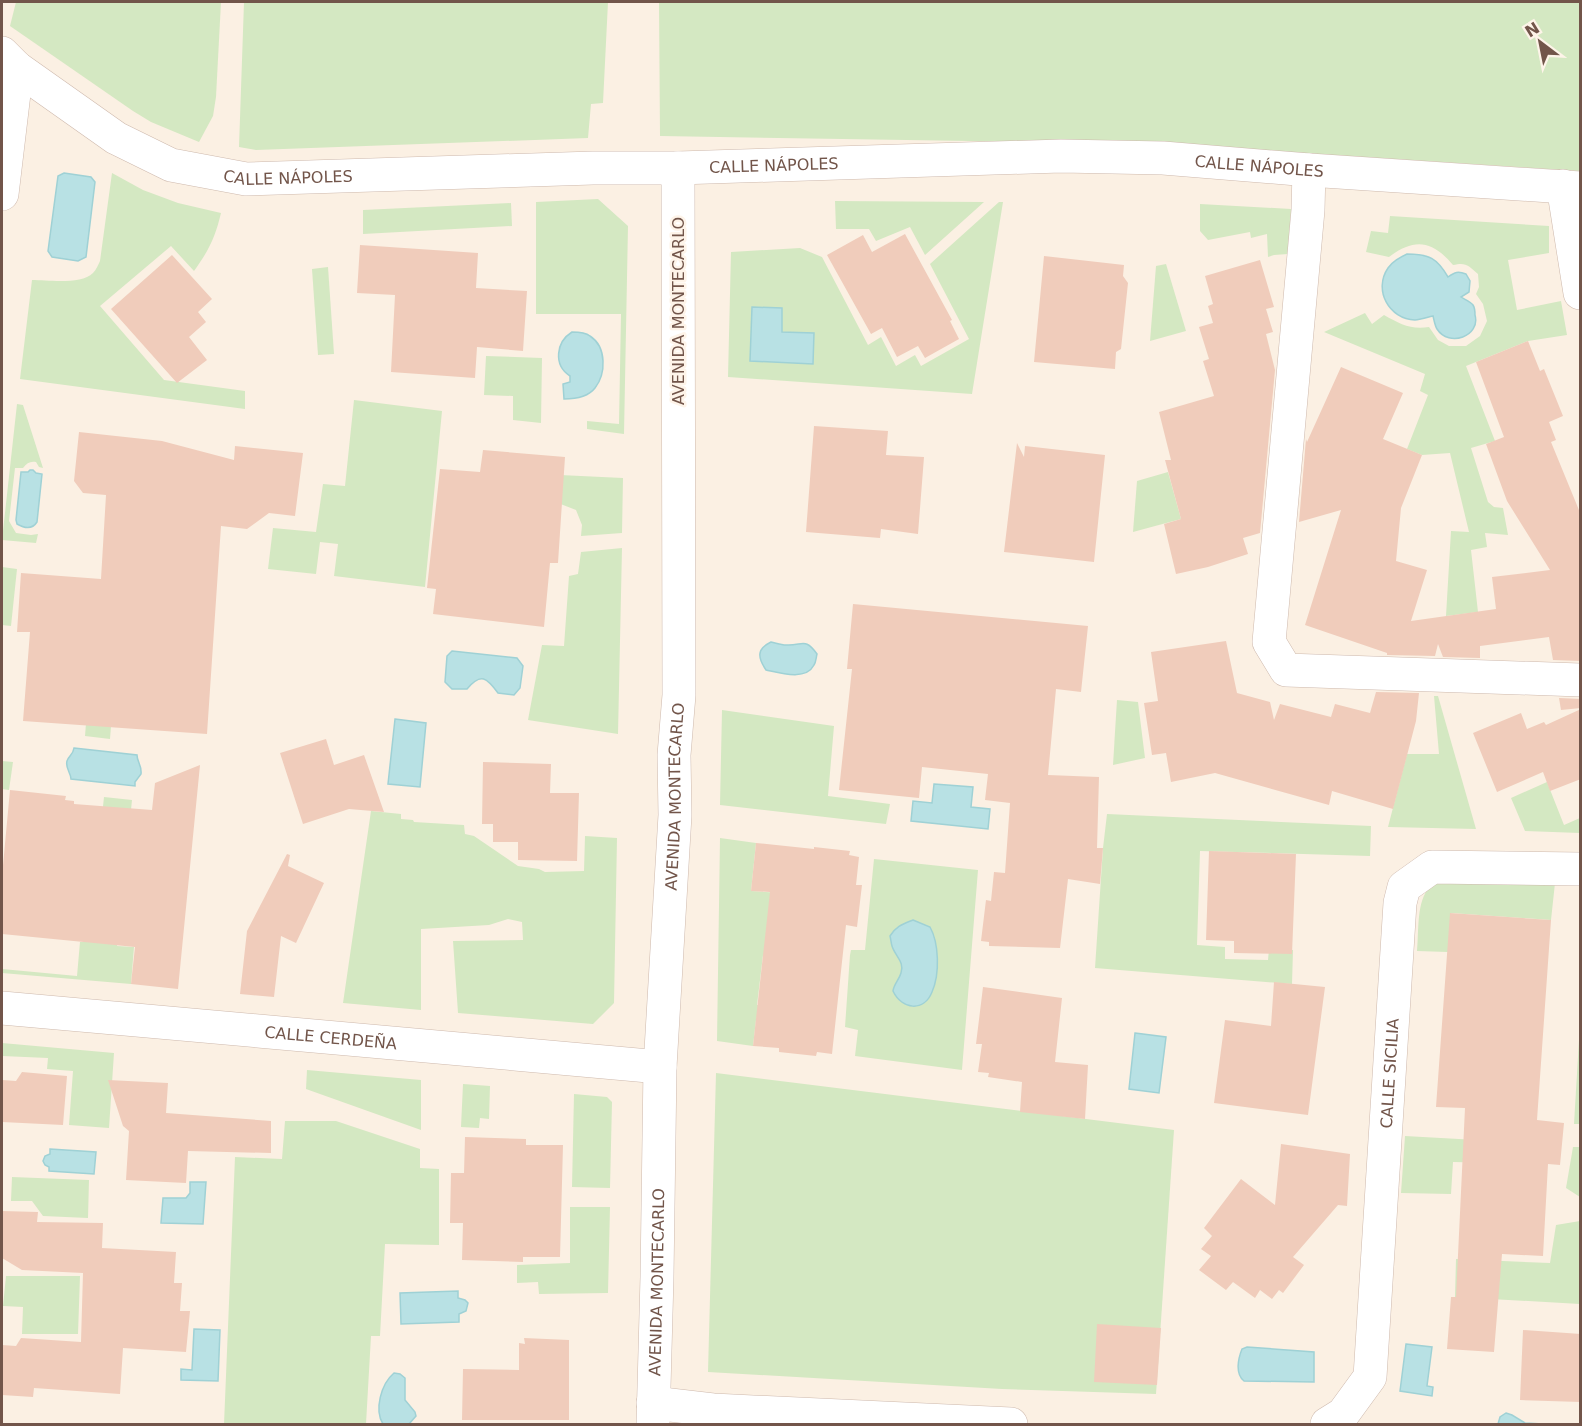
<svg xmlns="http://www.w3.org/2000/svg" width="1582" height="1426" font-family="'DejaVu Sans',sans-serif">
<rect width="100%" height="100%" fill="#fbf0e3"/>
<!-- green -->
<g fill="#d4e8c2">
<polygon points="16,2 221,2 216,97 213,116 199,142 151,122 133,111 10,26"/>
<polygon points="244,2 608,2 603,103 591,104 588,138 256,150 239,147"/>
<polygon points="659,2 1580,2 1580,171 1162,144 660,136"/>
<path d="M112,173L143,190L178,203L221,213C215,238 209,250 194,271L171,246L100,306L164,380L245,391V409L20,379L32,280C48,280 81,285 93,273C96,270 98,265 100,261Z"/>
<polygon points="598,199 628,226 624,434 587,429 587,421 619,424 621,314 536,314 536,202"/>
<polygon points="835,201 984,202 925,255 910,227 876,241 869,229 836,229"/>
<polygon points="999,202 1003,202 972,394 728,377 731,252 800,248 822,257 868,345 881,337 896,366 915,355 921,366 969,339 930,264"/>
<polygon points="511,203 512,226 363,234 363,210"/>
<polygon points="1200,204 1291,209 1288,254 1274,255 1268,257 1267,234 1251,238 1250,232 1208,240 1200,231"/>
<path d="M1390,216L1549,226V253L1508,260L1517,310L1561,301L1567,335L1528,341L1466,366L1495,441L1471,448L1488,502L1494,507L1503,508L1508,535L1485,533L1487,547L1471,550L1478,612L1446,616L1451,531L1469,532L1450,453L1422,455L1407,449L1428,395L1420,391L1425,374L1324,332L1365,313L1372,324L1384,315C1400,324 1411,330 1429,327L1438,340L1449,346H1466L1480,336L1487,321L1483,304L1476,294L1479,287L1478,274C1468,265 1466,262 1453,265C1433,241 1415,237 1389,257L1366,252L1371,231L1388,233Z"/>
<polygon points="1166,264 1186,331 1150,341 1156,266"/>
<polygon points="328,267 334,354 318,355 312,269"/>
<polygon points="486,356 542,358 541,423 513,420 513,396 484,395"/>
<polygon points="354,400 442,411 425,587 334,576 338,544 320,542 316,574 268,569 273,528 316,532 323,484 345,486"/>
<path d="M17,404L23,405L43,468L39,467L36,462C30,461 27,463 23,468H15L9,521L16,533L31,535L38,534L36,543L2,540Z"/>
<polygon points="1168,472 1181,519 1133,532 1137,481"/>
<polygon points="560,475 623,478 622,533 581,536 582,525 576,510 558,503"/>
<polygon points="622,548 618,734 528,720 542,645 564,646 569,576 578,574 581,552"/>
<polygon points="2,567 17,569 11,626 2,625"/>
<polygon points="90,672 115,674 110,739 85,736"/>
<polygon points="1434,696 1438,696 1476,829 1388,827 1407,754 1439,754"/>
<polygon points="1117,700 1138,702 1145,758 1113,765"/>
<polygon points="722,710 834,726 828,796 890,804 886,824 720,805"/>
<polygon points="2,761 13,762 9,790 2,789"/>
<polygon points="1547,782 1564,825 1580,818 1580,833 1525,831 1511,798"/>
<polygon points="104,797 132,800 117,946 134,947 131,984 2,973 2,969 77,976 80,942 85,942 96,872"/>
<polygon points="371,811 401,814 401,819 413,820 414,822 464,825 465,834 474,836 518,866 539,869 545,872 584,871 585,836 617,838 614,1003 593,1024 458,1013 453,941 523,940 522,922 508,919 489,925 421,929 421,1010 343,1003"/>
<polygon points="1107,814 1371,826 1370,856 1200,851 1197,945 1225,947 1225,959 1268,960 1269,949 1293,950 1292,984 1095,968 1103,848"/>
<polygon points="720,838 756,843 751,891 781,893 826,963 763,955 757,1005 760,1005 756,1020 753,1046 717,1041"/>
<polygon points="874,859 978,870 962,1070 855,1056 858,1030 845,1027 850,955 851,950 865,950"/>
<path d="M1438,882L1555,883L1551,920L1451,913L1448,952L1417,951C1419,933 1416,900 1430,887C1432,885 1435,884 1438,882Z"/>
<polygon points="1580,1023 1580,1124 1574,1124"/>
<polygon points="2,1043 114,1053 109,1128 69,1125 73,1071 47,1069 48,1058 2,1056"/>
<polygon points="307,1070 421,1080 421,1130 306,1089"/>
<polygon points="716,1073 1174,1130 1156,1394 1002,1389 708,1372"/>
<polygon points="463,1084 490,1086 489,1119 480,1118 479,1128 461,1127"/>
<polygon points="574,1094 607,1097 612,1102 610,1188 572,1187"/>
<polygon points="285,1121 336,1121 420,1149 420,1168 439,1169 439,1245 385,1244 380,1336 371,1336 366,1424 224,1424 235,1157 282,1159"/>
<polygon points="1405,1136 1546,1144 1545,1164 1453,1162 1451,1194 1401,1193"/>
<polygon points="1573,1147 1580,1147 1580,1197 1566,1188"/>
<polygon points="12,1177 89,1180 88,1218 43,1216 32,1201 11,1201"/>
<polygon points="570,1207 610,1207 608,1293 539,1294 538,1282 517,1283 517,1265 570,1263"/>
<polygon points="1580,1221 1580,1304 1455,1297 1456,1259 1550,1263 1556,1225"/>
<polygon points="6,1276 80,1276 78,1334 22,1334 23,1307 3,1306"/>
</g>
<!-- water -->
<g fill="#b8e1e4" stroke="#9fd1d5" stroke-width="1.5">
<polygon points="64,173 91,177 95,182 86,257 78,261 52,257 48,251 58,176"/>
<path d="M1407,254C1429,254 1437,258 1448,277C1455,272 1458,271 1466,274L1470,281L1469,292L1461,297C1464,299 1471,302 1473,305C1475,308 1475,312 1475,315C1481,336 1449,348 1437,329C1435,326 1434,320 1433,316C1428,317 1420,320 1415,320C1389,319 1373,290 1388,268C1393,261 1399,258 1407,254Z"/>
<polygon points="752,307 782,308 782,332 814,333 813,364 750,361"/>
<path d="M572,332C578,332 585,332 590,336C607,347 606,374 595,388C588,397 575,399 564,399L563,384L570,382V376C553,365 556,342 572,332Z"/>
<path d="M30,470H33L36,473L42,474L37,522C32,530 24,528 17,524L16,520L21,472H28Z"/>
<path d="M771,642C776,643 781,645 786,645C803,646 805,637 817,654C816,658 816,662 814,665C806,681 780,673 766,670C758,658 756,649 771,642Z"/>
<path d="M452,651L517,658L523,666L520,688L514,695L498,693C487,678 481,672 467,689H452L445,682L447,656Z"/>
<polygon points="395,719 426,723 420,787 388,784"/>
<path d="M74,748L137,755C137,762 142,765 141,774L135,782V786L71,779C71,773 65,768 67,761C69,755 73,755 74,748Z"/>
<polygon points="934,784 973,787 971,807 990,809 988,829 911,821 913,801 932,803"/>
<path d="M913,920L930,927C939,943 940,974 932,992C924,1012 902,1010 893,991C894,984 899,980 901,973C905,962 895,956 892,946C891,943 891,940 890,936C896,926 903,924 913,920Z"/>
<polygon points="1135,1033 1166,1037 1159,1093 1129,1089"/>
<polygon points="50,1149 96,1152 94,1174 49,1171 49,1167 45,1165 43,1161 45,1156 50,1154"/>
<polygon points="190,1182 206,1182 203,1224 161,1223 163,1198 186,1198 190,1193"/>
<polygon points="458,1291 458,1298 465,1300 468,1303 466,1311 459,1314 459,1322 401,1324 400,1293"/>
<polygon points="194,1329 220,1330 218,1381 181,1380 181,1369 192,1370"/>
<polygon points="1406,1344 1432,1347 1427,1386 1433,1387 1432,1396 1400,1391"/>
<path d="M1247,1347L1314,1352V1382L1244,1381C1235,1374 1238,1359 1242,1349Z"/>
<path d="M394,1373L400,1374L405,1378V1400L415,1412L416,1416L409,1424H383C374,1410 381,1384 394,1373Z"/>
<polygon points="1506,1413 1512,1415 1525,1423 1543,1424 1498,1424 1500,1417"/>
</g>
<!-- building -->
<g fill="#f0ccbb">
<polygon points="905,234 952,320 950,321 959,339 925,358 918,346 897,357 882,328 871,334 827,255 863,235 872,252"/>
<polygon points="360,245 478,253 476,288 527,291 523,351 477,347 475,378 391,372 395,295 357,293"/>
<polygon points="172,255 212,299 198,312 206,322 189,337 207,360 177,383 111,309"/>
<polygon points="1044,256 1124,265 1123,276 1128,283 1121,349 1116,352 1115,369 1034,362"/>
<polygon points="1260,260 1274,307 1266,309 1273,332 1266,334 1275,370 1260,533 1243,538 1248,554 1208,567 1176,574 1164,524 1181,519 1165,460 1171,460 1159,412 1214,396 1203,361 1209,359 1199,327 1213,323 1208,306 1213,304 1205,276"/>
<polygon points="1528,341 1540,371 1544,369 1563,416 1549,422 1556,440 1551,442 1581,515 1581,661 1553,660 1549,637 1480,646 1480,658 1443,657 1438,644 1435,656 1387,655 1387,653 1305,625 1341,510 1299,522 1306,439 1307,442 1341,367 1403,393 1383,439 1422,455 1401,508 1396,561 1427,570 1411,621 1496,609 1492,577 1550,570 1507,501 1486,444 1504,437 1476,362"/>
<polygon points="814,426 888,431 886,455 924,457 918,534 881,529 880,538 806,532"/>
<polygon points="79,432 162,441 234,460 235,446 303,453 295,516 269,513 247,529 221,526 207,734 23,721 30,632 17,632 21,573 101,579 106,495 83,493 74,481"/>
<polygon points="1017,443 1024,457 1025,446 1105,455 1094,562 1004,552"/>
<polygon points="483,450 565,457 558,563 550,563 544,627 433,614 436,589 427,588 440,469 480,472"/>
<polygon points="853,604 1088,626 1081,692 1056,689 1048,775 1099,777 1097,848 1103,848 1100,884 1068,879 1060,948 989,946 989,942 981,941 986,900 991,901 994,872 1005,873 1010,803 985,800 988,774 922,767 919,798 839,790 852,669 847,669"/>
<polygon points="1226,641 1237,693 1270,702 1274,720 1280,704 1331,717 1335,704 1370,713 1376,692 1419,693 1416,721 1393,809 1332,791 1329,805 1215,773 1171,782 1166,753 1152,755 1144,703 1158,701 1151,652"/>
<polygon points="1559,698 1581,699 1581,708 1561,710"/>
<polygon points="1581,709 1581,779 1550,791 1543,772 1497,792 1473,733 1521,713 1527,729 1544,722 1546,725"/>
<polygon points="326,739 334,765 364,755 384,812 349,809 303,824 280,753"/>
<polygon points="483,762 551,764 550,793 579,793 577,861 518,860 518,842 493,842 493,824 482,824"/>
<polygon points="200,765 178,989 131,984 135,947 2,934 2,876 10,790 66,796 65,800 74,801 74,804 152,810 155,783"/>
<polygon points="756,843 814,849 814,847 850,851 849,855 859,857 856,885 862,885 857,927 846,925 832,1054 817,1052 816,1056 779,1052 779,1048 753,1046 770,892 751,891"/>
<polygon points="1209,851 1296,854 1292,954 1234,953 1234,941 1206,940"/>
<polygon points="287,854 290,855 288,866 324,883 296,943 281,936 274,997 240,994 247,931"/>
<polygon points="1450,913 1551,920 1537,1120 1564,1123 1560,1165 1548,1164 1543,1256 1502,1254 1494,1352 1447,1349 1451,1297 1456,1297 1465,1108 1436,1107"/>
<polygon points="1274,982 1325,987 1308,1115 1214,1103 1225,1020 1271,1026"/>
<polygon points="983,987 1062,998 1055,1062 1088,1065 1085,1119 1020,1112 1022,1082 988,1077 989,1073 978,1072 982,1044 976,1044"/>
<polygon points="22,1072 67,1076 63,1125 2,1122 2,1080 16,1081"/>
<polygon points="108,1080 168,1083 166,1113 271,1121 271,1153 188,1151 186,1183 126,1180 129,1131 123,1126"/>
<polygon points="465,1137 526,1139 526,1145 563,1145 560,1257 523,1257 523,1262 462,1260 463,1223 450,1223 451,1173 464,1173"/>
<polygon points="1281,1144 1350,1154 1347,1206 1338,1205 1293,1257 1304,1265 1283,1293 1279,1290 1272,1299 1260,1290 1255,1298 1233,1282 1226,1290 1199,1270 1211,1256 1201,1249 1212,1236 1204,1228 1241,1179 1275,1205"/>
<polygon points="2,1211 38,1212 37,1222 103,1223 102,1248 176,1252 174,1283 182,1283 180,1311 190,1311 186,1352 123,1348 120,1394 34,1388 33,1397 2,1395 2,1345 16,1346 21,1338 81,1342 83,1273 22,1270 2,1258"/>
<polygon points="1097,1324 1161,1328 1157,1385 1094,1382"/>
<polygon points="1523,1330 1581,1334 1581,1402 1520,1400"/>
<polygon points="524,1338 569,1340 569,1420 462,1420 463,1369 519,1370 519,1343 525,1344"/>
</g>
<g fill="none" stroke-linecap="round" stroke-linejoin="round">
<!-- minor casing -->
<g stroke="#ceb9ad" stroke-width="34">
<g id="minor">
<path id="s1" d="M2,53L17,68L116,138L171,165L246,179L593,168H678L1061,156L1163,158L1309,170L1580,188"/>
<polyline points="1309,170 1308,210 1269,642 1286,670 1580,680"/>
<polyline points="1563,186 1580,293"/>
<polyline points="2,194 17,68"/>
<path id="s2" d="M2,1008L660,1067"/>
<polyline points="653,1403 713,1410 1011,1424"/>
<path id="s3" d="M653,1424L657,1277L660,1067L675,815L674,755L679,695L678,168"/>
<path id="s4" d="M1327,1424L1343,1414L1370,1377L1400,903L1404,887L1432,867L1580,869"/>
</g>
</g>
<!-- minor -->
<use href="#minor" stroke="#fff" stroke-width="33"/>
</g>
<g text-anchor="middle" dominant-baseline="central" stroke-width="5" stroke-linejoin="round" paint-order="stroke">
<!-- street labels -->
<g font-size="16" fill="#72554a" stroke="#fef4e9">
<text stroke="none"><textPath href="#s1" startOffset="808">CALLE NÁPOLES</textPath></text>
<text stroke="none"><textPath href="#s1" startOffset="1294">CALLE NÁPOLES</textPath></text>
<text stroke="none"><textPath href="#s1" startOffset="322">CALLE NÁPOLES</textPath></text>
<text transform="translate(678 311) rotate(-90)">AVENIDA MONTECARLO</text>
<text stroke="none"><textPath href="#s3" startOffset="628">AVENIDA MONTECARLO</textPath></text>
<text stroke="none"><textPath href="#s2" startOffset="330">CALLE CERDEÑA</textPath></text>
<text stroke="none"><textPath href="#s4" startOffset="369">CALLE SICILIA</textPath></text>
<text stroke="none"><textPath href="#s3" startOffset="142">AVENIDA MONTECARLO</textPath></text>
</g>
</g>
<!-- border -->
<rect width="1582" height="1426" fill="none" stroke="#72554a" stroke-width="6"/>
<!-- north arrow -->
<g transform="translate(1540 42) rotate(328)" stroke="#fef4e9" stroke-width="4.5" paint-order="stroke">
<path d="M0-4.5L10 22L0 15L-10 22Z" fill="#72554a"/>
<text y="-9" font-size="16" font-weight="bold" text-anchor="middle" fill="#72554a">N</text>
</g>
</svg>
